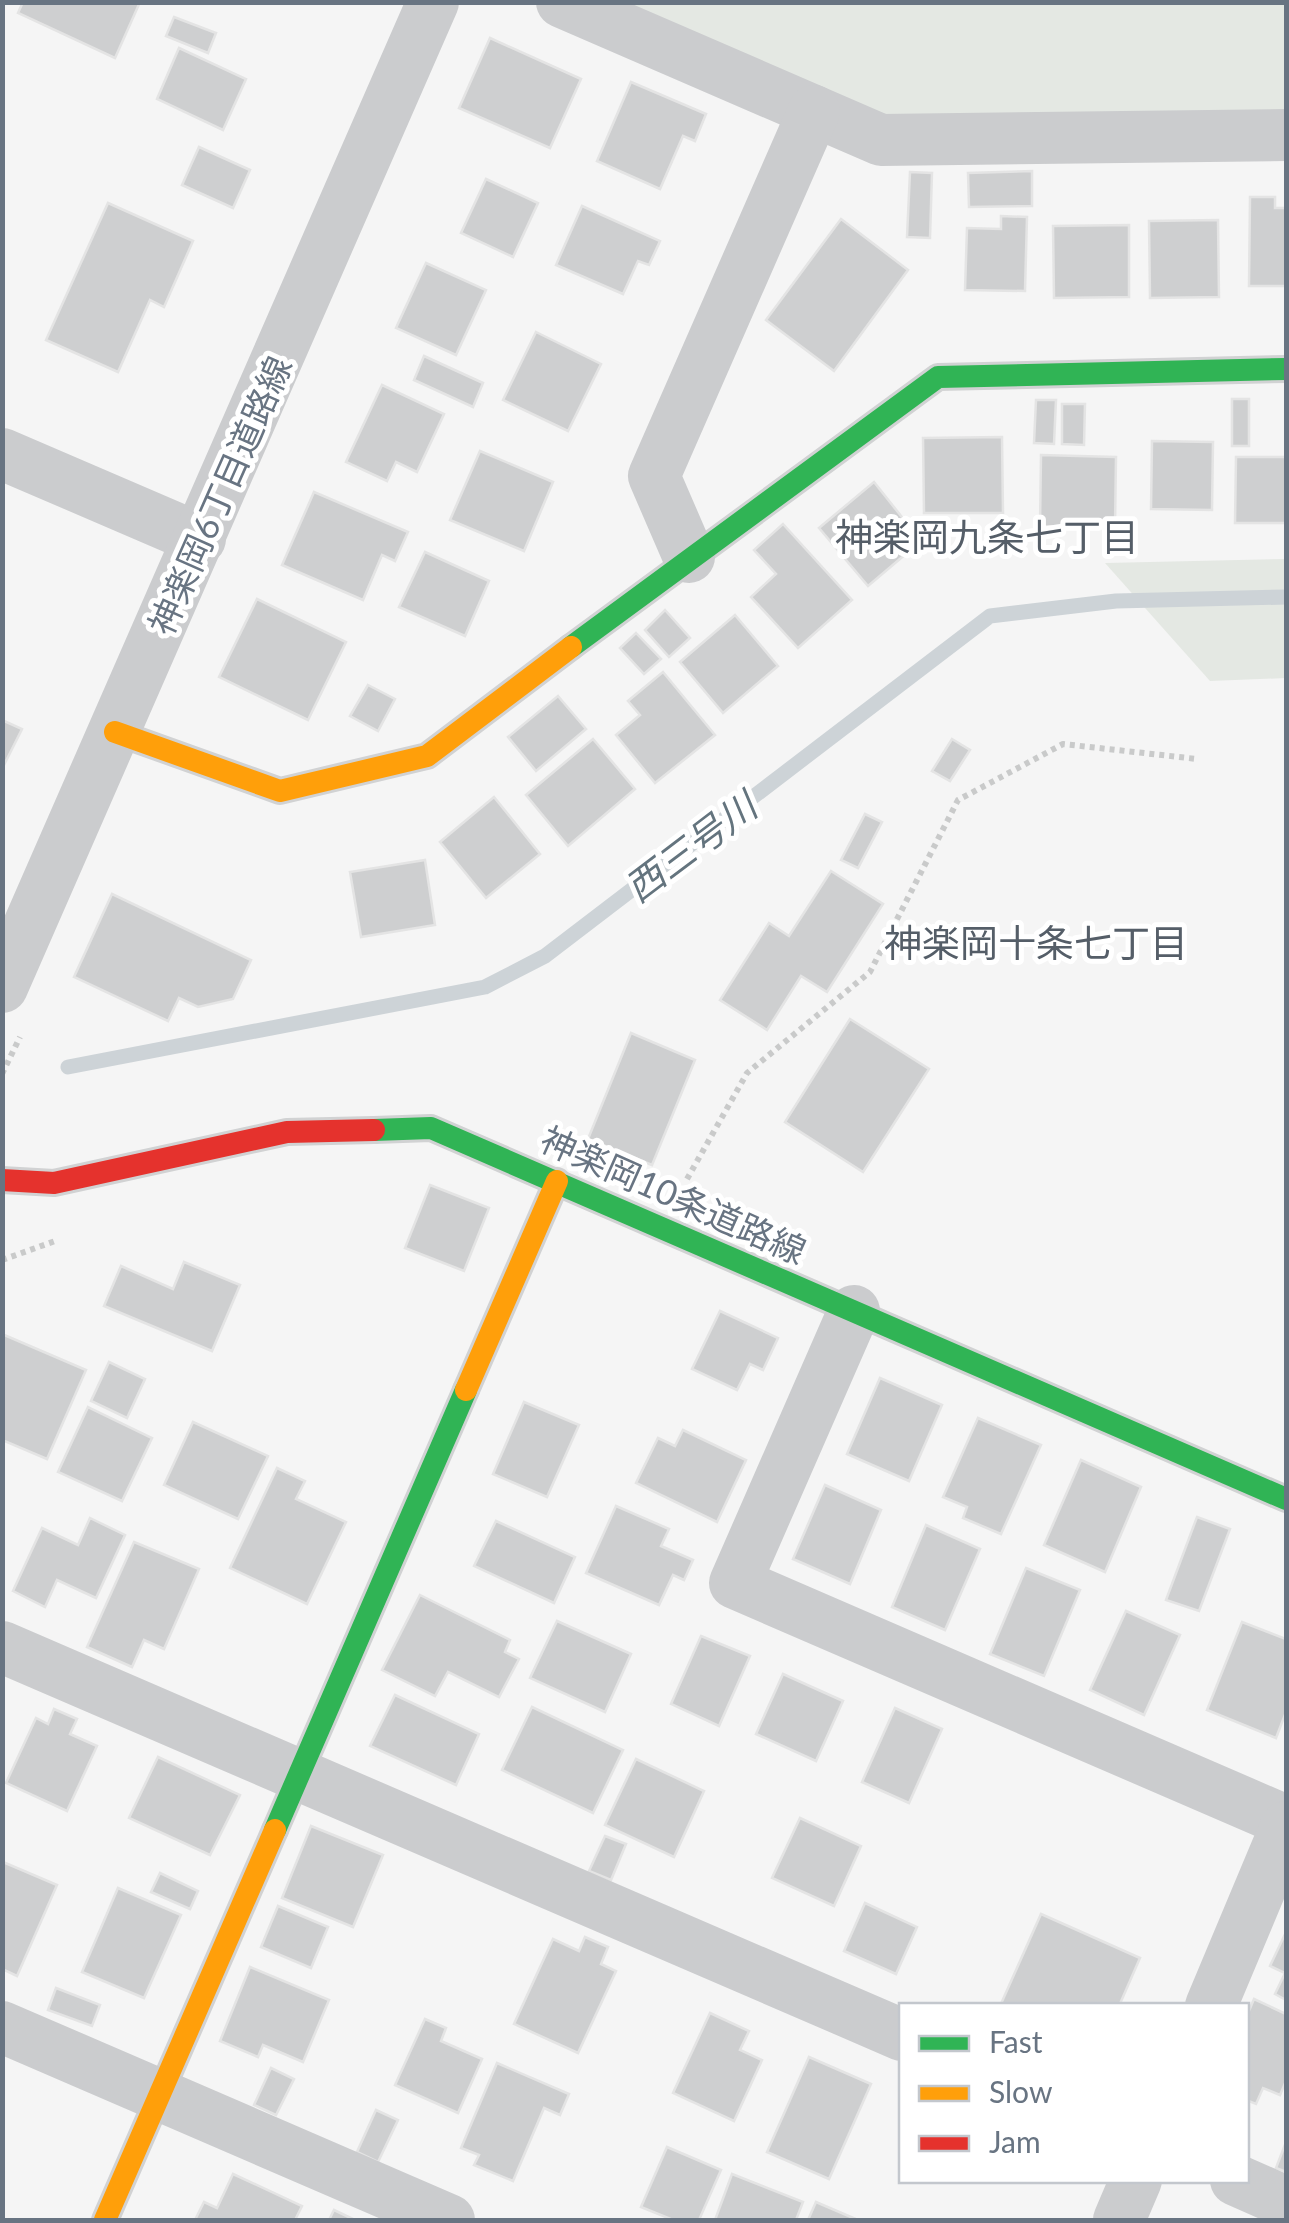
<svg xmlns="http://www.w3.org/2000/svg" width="1289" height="2223" font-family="Lato,'Noto Sans JP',sans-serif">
<rect width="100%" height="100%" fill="#f5f5f5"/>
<!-- green -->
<g fill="#e4e8e3">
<polygon points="562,3 1286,3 1286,135 881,140"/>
<polygon points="1286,559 1286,678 1210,681 1105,563"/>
</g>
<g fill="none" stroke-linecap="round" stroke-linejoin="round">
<!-- stream -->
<polyline stroke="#cdd3d7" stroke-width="15" points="68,1067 485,987 545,956 990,616 1116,601 1286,597"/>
</g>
<!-- building -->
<g fill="#cecfd0" stroke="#e4e4e4" stroke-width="2.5">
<polygon points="23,2 140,2 115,58 18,13"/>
<polygon points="174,17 216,33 208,53 166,36"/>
<polygon points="490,38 581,79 550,148 459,108"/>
<polygon points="179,48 246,79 223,130 157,99"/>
<polygon points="631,82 706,114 695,141 683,136 660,189 597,161"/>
<polygon points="199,147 250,170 233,208 182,185"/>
<polygon points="1032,171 1032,206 969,207 968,173"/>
<polygon points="910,172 932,173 930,238 907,237"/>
<polygon points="486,179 538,203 513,257 461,233"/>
<polygon points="1250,197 1275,197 1275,208 1286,208 1286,286 1249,286"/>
<polygon points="108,203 193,241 164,307 150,300 118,372 46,340"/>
<polygon points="582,206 660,241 649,265 638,261 623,294 556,265"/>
<polygon points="1001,216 1027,217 1025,291 965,290 967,228 1001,229"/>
<polygon points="841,219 908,270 834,371 766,320"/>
<polygon points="1218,220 1219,297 1150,298 1149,221"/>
<polygon points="1129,225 1129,297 1054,298 1053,226"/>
<polygon points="426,263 486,290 456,355 396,328"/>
<polygon points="536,332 601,364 568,431 503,400"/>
<polygon points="424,356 483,383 473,407 414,380"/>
<polygon points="382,385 444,414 417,472 396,462 387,481 346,462"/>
<rect x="1232" y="399" width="17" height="47"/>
<polygon points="1036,400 1056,400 1054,444 1034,443"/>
<polygon points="1062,404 1085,404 1084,445 1062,444"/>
<polygon points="1002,437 1003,513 924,513 923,438"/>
<polygon points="1152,441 1213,442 1212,510 1151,509"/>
<polygon points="480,451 553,482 524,551 450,520"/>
<polygon points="1041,455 1116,457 1115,527 1040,526"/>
<polygon points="1236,457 1286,457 1286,523 1235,523"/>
<polygon points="874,482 909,526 902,532 914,547 868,586 819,528"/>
<polygon points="314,492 408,532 395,561 382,555 363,600 282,565"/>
<polygon points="783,524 852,600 798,648 751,597 776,574 754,550"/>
<polygon points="425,552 489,581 465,636 399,607"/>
<polygon points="257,599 346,642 308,720 219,677"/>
<polygon points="665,610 690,638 669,657 645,630"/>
<polygon points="735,615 778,666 723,713 680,662"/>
<polygon points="636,633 661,659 644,674 620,648"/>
<polygon points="663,672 715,735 655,783 616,735 640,715 628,701"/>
<polygon points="368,685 395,699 378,731 350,716"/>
<polygon points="558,696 586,729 536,771 508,737"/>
<polygon points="2,720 22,729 2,769"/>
<polygon points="593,739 635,789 568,846 526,795"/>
<polygon points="952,739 970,750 950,781 932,771"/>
<polygon points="494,797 540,854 486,898 440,842"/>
<polygon points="865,814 882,822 858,868 841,860"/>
<polygon points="425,860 435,925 361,937 350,872"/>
<polygon points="831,871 883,904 827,992 801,976 767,1030 720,1000 769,923 789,936"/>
<polygon points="112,894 251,960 233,999 198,1007 179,998 168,1021 74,977"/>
<polygon points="850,1019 929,1069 863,1172 785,1122"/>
<polygon points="631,1033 695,1060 652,1165 588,1139"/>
<polygon points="430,1185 489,1208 464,1271 405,1248"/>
<polygon points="184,1262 240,1285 212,1351 104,1306 121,1266 173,1289"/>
<polygon points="720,1311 778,1338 763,1370 750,1364 737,1390 692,1369"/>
<polygon points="2,1334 86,1370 47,1459 2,1440"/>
<polygon points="109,1362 145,1379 127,1418 91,1401"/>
<polygon points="880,1378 942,1405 909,1481 847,1454"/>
<polygon points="524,1402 579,1425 547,1497 493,1474"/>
<polygon points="88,1407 152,1438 122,1501 58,1472"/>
<polygon points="978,1418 1041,1445 1001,1534 963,1518 967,1507 943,1497"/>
<polygon points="193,1422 268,1456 238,1519 164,1485"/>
<polygon points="683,1430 746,1460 717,1522 636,1483 658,1438 675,1446"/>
<polygon points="1081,1460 1141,1487 1105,1572 1044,1545"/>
<polygon points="277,1468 305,1481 296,1499 346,1522 307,1604 230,1568"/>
<polygon points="825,1485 881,1510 850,1584 793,1559"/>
<polygon points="616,1506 669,1529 661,1546 693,1560 684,1580 673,1575 659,1605 586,1573"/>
<polygon points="1197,1517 1230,1529 1199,1611 1166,1600"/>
<polygon points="90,1518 125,1535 96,1598 57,1580 45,1607 13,1591 42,1528 78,1545"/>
<polygon points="496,1521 575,1557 554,1603 474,1566"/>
<polygon points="926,1525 980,1549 945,1630 892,1607"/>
<polygon points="134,1542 199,1569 164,1649 144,1640 132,1667 87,1647"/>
<polygon points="1026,1568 1080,1590 1044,1676 990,1654"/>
<polygon points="420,1595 510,1640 505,1652 519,1659 499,1697 448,1672 435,1696 382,1670"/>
<polygon points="1126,1611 1180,1635 1144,1715 1090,1690"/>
<polygon points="557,1621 631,1654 605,1712 530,1678"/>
<polygon points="1242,1622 1286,1639 1286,1712 1276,1738 1207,1710"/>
<polygon points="701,1636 750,1656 719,1726 671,1704"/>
<polygon points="783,1674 843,1701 816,1761 756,1734"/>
<polygon points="395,1695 479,1734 456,1785 370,1746"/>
<polygon points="532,1707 623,1750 593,1813 502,1770"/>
<polygon points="895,1708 942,1729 909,1803 862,1782"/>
<polygon points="54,1709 77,1719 70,1734 97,1746 67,1811 6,1783 36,1718 48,1724"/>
<polygon points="158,1757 240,1795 210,1855 129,1818"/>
<polygon points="636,1759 704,1791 674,1857 605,1825"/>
<polygon points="800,1818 861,1846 834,1906 772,1878"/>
<polygon points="311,1826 383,1855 353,1927 282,1898"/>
<polygon points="605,1836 626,1844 611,1880 589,1871"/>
<polygon points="3,1862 57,1885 17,1976 2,1969"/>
<polygon points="160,1873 198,1891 190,1909 151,1892"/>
<polygon points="118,1888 181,1915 144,1998 82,1972"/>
<polygon points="865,1903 917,1927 896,1974 844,1951"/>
<polygon points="278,1906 328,1927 311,1968 261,1947"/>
<polygon points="1041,1914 1140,1958 1119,2006 1000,2006"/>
<polygon points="1286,1932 1286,2000 1275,1994 1285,1973 1270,1966"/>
<polygon points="585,1937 608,1947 601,1964 616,1971 578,2053 514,2024 553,1939 579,1951"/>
<polygon points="250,1967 329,2000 303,2062 263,2045 258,2057 220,2041"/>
<polygon points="56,1988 100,2005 92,2026 48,2010"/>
<polygon points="1254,1999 1286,2014 1286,2081 1280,2095 1263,2088 1256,2104 1246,2100 1246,2018"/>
<polygon points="710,2013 749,2031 740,2050 762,2060 734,2121 673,2093"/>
<polygon points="425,2019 446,2028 441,2041 482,2059 458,2113 395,2085"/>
<polygon points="809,2057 871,2084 829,2179 767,2152"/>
<polygon points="497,2063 569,2094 560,2115 544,2108 513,2181 474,2165 479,2155 461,2148"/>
<polygon points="271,2068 294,2079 276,2115 254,2105"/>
<polygon points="376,2110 398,2120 378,2162 357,2152"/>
<polygon points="1286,2142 1286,2172 1276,2168"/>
<polygon points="667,2147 721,2170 699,2220 673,2220 641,2207"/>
<polygon points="233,2174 302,2206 295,2220 195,2220 204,2202 217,2208"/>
<polygon points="732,2174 803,2202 796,2220 715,2220"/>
<polygon points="816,2202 858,2220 808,2220"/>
<polygon points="334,2210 355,2220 329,2220"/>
</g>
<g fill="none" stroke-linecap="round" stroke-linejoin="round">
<!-- fast casing -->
<g stroke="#d1d2d3" stroke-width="28">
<g id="fast">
<polyline points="571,647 938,377 1286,369"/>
<polyline points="374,1130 431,1128 1286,1499"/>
<polyline points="275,1830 466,1390"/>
</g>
</g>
<!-- slow casing -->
<g stroke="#d1d2d3" stroke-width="28">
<g id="slow">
<polyline points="115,732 280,791 427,756 571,647"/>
<polyline points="466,1390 557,1181"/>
<polyline points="105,2220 275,1830"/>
</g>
</g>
<!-- jam casing -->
<g stroke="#d1d2d3" stroke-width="28">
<polyline id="jam" points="2,1180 54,1183 287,1132 374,1130"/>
</g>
<!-- path -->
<g stroke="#c9caca" stroke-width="6" stroke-dasharray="5 5" stroke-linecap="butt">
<polyline points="2,1074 20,1037"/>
<polyline points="687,1179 747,1073 870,972 958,800 1063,744 1197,759"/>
<polyline points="2,1260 58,1240"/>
</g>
<!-- street -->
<g stroke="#cbccce" stroke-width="52">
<polyline points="562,2 881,140 1286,135"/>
<polyline points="2,454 200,539"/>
<polyline points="689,557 654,476 814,111"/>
<polyline points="2,987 433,2"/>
<polyline points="854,1311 735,1583 1286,1821"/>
<polyline points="2,1647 902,2035"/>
<polyline points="1211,2006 1286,1827"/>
<polyline points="2,2027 449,2220"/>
<polyline points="1236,2180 1286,2202"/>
<polyline points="1119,2220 1136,2180"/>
</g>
<!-- fast -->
<use href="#fast" stroke="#30b455" stroke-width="22"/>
<!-- slow -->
<use href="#slow" stroke="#ff9f0a" stroke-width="22"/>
<!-- jam -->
<use href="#jam" stroke="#e5322d" stroke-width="22"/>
</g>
<g text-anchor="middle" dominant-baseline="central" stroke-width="10" stroke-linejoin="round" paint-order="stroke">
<!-- street labels -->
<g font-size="35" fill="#687482" stroke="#fff">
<text transform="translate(219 495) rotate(-66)">神楽岡6丁目道路線</text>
<text transform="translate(674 1194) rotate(24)">神楽岡10条道路線</text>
</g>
<!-- neighbourhood labels -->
<g font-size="38" fill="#555e68" stroke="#fff">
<text x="987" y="536">神楽岡九条七丁目</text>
<text x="1036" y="942">神楽岡十条七丁目</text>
</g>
<!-- water labels -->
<g font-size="38" font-style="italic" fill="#64747e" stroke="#fff">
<text transform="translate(690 846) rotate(-37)">西三号川</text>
</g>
</g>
<!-- border -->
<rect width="1289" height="2223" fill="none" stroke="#687482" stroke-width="10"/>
<!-- legend -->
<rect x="899" y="2003" width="350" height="180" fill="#ffffff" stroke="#c3c7cd" stroke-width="2.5"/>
<rect x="919" y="2036" width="50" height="15" fill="#30b455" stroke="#c3c7cd" stroke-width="2.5"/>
<text x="989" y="2053" font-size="30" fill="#687482">Fast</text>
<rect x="919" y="2086" width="50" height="15" fill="#ff9f0a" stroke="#c3c7cd" stroke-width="2.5"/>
<text x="989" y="2103" font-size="30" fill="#687482">Slow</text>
<rect x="919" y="2136" width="50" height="15" fill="#e5322d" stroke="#c3c7cd" stroke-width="2.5"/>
<text x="989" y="2153" font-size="30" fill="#687482">Jam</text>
</svg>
